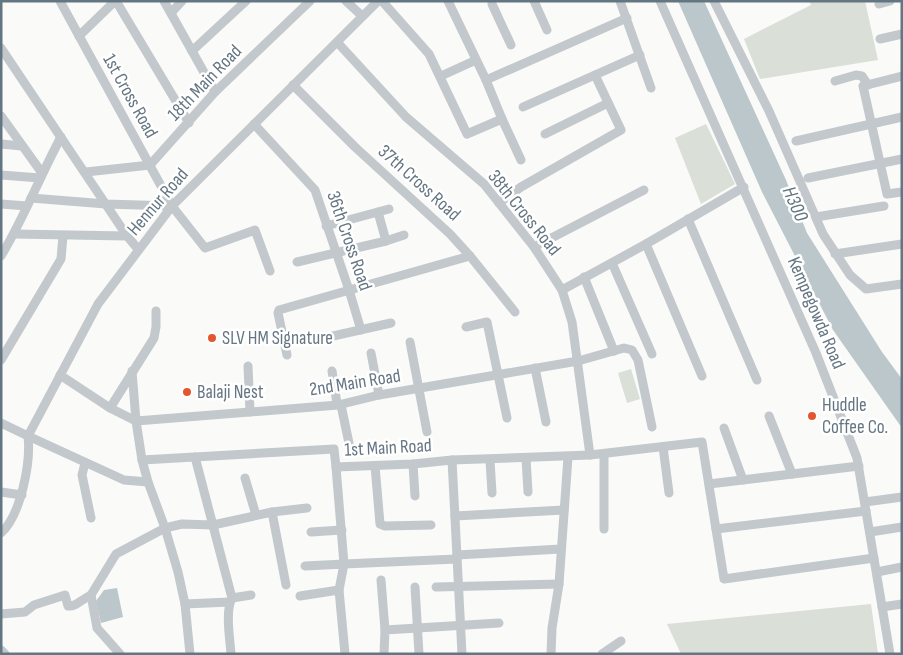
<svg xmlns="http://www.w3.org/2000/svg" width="903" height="655" font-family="'Sofia Sans Condensed',sans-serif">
<rect width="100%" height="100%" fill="#fafaf8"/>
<!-- green -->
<g fill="#dadfd7">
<polygon points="809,1 865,1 878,60 760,79 744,39 811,5"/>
<polygon points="706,124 735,184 701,204 675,138"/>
<polygon points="631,369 640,399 627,403 618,373"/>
<polygon points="871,604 878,654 681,654 667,624"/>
</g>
<!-- water -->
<g fill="#bbc7cb">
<polygon points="678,1 704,1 786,180 807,233 882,352 902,379 902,428 833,330 762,192"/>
<polygon points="117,588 123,617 101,623 96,601 104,590"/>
</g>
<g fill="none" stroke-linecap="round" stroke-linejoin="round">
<!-- minor -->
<g stroke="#c3c8cc" stroke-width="9">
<polyline points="60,1 172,206 205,248 255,230 270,271"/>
<polyline points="116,1 189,123"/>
<polyline points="164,1 215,92"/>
<polyline points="346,1 362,16"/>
<polyline points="382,1 429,54 467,134 502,119"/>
<polyline points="448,1 486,80 627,18"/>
<polyline points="534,1 547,30"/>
<polyline points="620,1 651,88"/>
<polyline points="660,1 816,353 857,458 890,654"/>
<polyline points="714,1 769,111 823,234 850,275 866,289 902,284"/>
<polyline points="492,4 511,45"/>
<polyline points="879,4 890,1"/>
<polyline points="171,13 182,1"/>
<polyline points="79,36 115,1"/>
<polyline points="880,39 902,34"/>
<polyline points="337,42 406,117 484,184 534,247 562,290 572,322 590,455"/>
<polyline points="1,48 127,236"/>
<polyline points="192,51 246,1"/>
<polyline points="441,76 476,60"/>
<polyline points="902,76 863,86 887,194 902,192"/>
<polyline points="486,80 502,119 521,160"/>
<polyline points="835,81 856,75 862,76 868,85"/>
<polyline points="293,85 355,147 450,234 470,256 515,312"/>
<polyline points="523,107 595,75"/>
<polyline points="1,116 42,173"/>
<polyline points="254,124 315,190 349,290 361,330"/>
<polyline points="545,134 608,103"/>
<polyline points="796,141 902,117"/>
<polyline points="1,144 22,146"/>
<polyline points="86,172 150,165 215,92 310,1"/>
<polyline points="1,175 40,178"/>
<polyline points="808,178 902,159"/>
<polyline points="31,198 106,204 172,206"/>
<polyline points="499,203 521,187 621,130 595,75 640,55"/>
<polyline points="1,204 27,206"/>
<polyline points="378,212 386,241 404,235"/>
<polyline points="816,217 884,206"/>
<polyline points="688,219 757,380"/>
<polyline points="326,226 389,209"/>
<polyline points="14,234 127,236 138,249"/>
<polyline points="646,244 702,376"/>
<polyline points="534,247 644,190"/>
<polyline points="835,254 902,244"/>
<path d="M1,256C24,218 40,176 61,137"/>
<polyline points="297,262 386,241"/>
<polyline points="612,263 652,354"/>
<polyline points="584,277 614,351"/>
<polyline points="562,290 646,244 744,187"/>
<polyline points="466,327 487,322 507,418"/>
<polyline points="311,341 391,323"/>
<polyline points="410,342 427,432"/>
<polyline points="371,353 379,395"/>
<polyline points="287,355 278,313 279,310 470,256"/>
<polyline points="1,360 61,259 63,236"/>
<polyline points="248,366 250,412"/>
<polyline points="535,368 546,422"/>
<polyline points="132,371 136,421 338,405 379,395 578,361 624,348 632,350 638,360 652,427"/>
<polyline points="332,371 337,404"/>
<polyline points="60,375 110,408 136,421 142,460 148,482 165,528 116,554 91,595 97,628 120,654"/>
<polyline points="341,405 350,448"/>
<polyline points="110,408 154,338 156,327 156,311"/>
<polyline points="769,416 792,474"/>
<polyline points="1,423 28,436 124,480 148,482"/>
<polyline points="724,428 743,480"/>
<polyline points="28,436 98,304 172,206 378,1"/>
<polyline points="663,447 669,493"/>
<polyline points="604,454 604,529"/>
<path d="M195,457L232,598C225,611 230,639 231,654"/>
<polyline points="526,458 528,492"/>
<polyline points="142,460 334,449 336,467 413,464 452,460 590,455 702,442 724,579 874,558"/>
<polyline points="452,460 462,654"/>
<polyline points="490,460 492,493"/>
<polyline points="85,463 82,475 91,518"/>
<polyline points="413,464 415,496"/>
<polyline points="375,466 380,524 385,526 431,525"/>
<polyline points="336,467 344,564 457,559"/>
<polyline points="245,478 256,515"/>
<polyline points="709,484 859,466"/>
<polyline points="1,492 22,495"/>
<polyline points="865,502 902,497"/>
<polyline points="272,512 286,585"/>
<polyline points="455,516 564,510"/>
<polyline points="716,529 866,511"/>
<polyline points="311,532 342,530"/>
<polyline points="870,532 902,527"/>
<path d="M1,533C21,515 31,462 28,436"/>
<polyline points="457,555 561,549"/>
<polyline points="305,566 344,564 339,590 345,654"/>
<polyline points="877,572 902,567"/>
<polyline points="381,580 385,630"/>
<polyline points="415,587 419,654"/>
<polyline points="436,587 559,584"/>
<polyline points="300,596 339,590"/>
<polyline points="232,598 251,595"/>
<polyline points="185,604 230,602"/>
<polyline points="882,607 902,604"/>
<path d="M1,614L25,612L34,605L62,596L65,595L68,606C76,607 82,599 91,595"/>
<polyline points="1,650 5,654"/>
<polyline points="190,654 185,604 178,572 165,528 182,524 213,525 272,512 307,508"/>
<polyline points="384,654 385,630 499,623"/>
<polyline points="551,654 552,628 559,584 568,457"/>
<polyline points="602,654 621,641"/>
</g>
</g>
<!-- markers -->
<g fill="#e4572e" stroke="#fff" stroke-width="2">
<circle cx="212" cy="338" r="5"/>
<circle cx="187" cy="392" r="5"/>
<circle cx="812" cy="416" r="5"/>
</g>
<g text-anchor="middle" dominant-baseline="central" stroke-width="5" stroke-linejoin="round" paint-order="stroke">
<!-- street labels -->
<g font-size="19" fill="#657683" stroke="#fff">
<text transform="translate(205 83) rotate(-46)">18th Main Road</text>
<text transform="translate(130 96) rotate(61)">1st Cross Road</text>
<text transform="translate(419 183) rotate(42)">37th Cross Road</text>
<text transform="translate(158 202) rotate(-49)">Hennur Road</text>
<text transform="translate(524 213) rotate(51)">38th Cross Road</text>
<text transform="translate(349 241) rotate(71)">36th Cross Road</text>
<text transform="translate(816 313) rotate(67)">Kempegowda Road</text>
<text transform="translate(355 383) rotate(-9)">2nd Main Road</text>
<text transform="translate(388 448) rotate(-3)">1st Main Road</text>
</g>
<!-- poi labels -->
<g font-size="19" fill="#657683" stroke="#fff" text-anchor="start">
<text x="222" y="338">SLV HM Signature</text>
<text x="197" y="392">Balaji Nest</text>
<text x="822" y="405">Huddle<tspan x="822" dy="22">Coffee Co.</tspan></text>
</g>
<!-- water labels -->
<g font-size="20" font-style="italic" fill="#60757c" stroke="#fff">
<text transform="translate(795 204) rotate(66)">H300</text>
</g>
</g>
<!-- border -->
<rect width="903" height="655" fill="none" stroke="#657683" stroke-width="5"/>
</svg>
